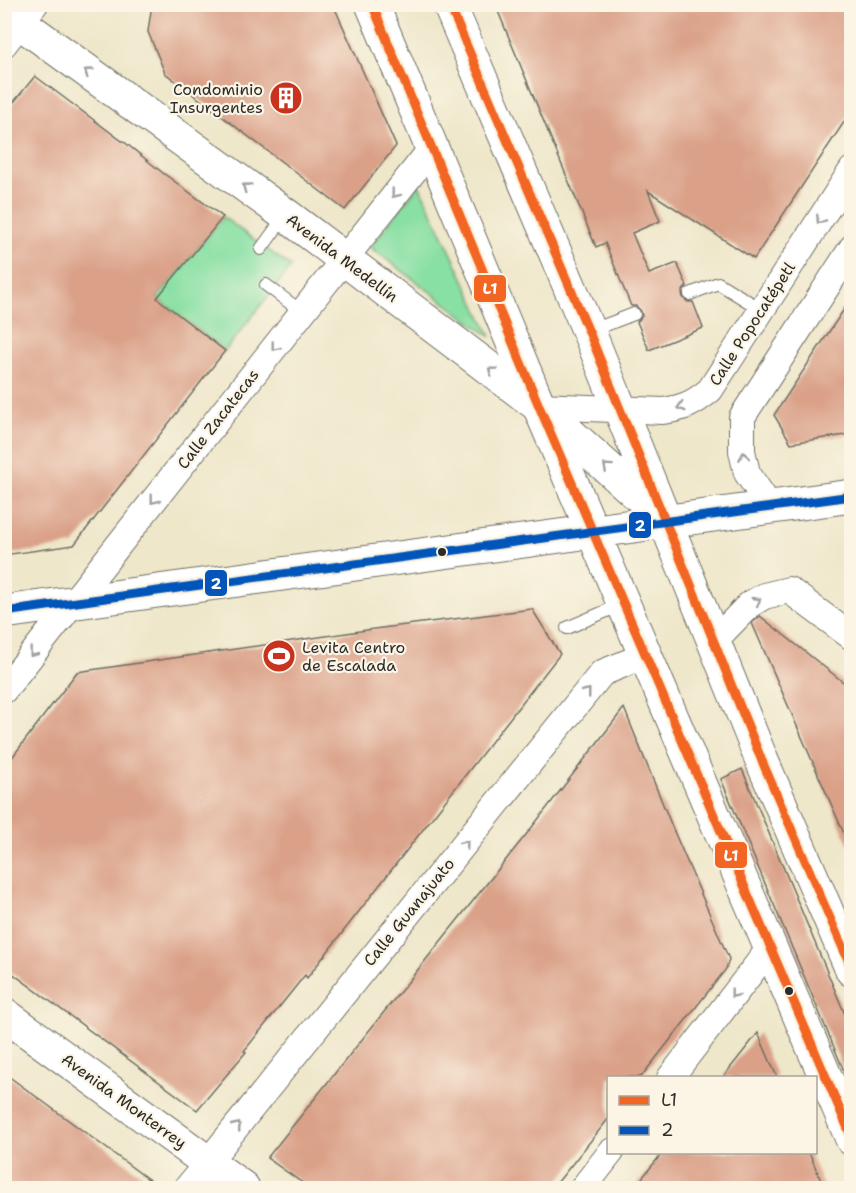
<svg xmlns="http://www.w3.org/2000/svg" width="856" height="1193" font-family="'Shantell Sans',sans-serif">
<rect width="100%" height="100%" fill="#fcf5e5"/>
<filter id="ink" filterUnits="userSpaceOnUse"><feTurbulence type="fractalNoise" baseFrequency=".0167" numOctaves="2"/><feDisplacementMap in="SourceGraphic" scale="12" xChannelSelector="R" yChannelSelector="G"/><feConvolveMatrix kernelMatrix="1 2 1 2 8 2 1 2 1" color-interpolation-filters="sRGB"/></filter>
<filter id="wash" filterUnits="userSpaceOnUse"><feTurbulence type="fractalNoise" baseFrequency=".008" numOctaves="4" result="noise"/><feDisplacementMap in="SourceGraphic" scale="24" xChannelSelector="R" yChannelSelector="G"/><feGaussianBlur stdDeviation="1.35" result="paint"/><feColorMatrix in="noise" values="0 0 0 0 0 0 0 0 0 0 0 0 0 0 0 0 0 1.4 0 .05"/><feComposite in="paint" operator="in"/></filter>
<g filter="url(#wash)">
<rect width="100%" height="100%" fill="#eee7ca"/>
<!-- green -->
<g fill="#89e0a4" stroke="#5a8668" stroke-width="1.5">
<polygon points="419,185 491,337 370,247"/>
<polygon points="223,217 291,267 225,351 157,298"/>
</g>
<g id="blocks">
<!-- building -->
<g fill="#daa088">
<polygon points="152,4 333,4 396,146 345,210 165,73 148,32"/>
<polygon points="495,4 852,4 852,110 754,259 648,191 660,221 632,233 649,274 677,263 687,286 682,292 683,298 688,302 693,302 703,328 649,350 637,322 642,316 641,311 636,306 631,306 605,243 596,247"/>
<polygon points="35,76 122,141 123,141 163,173 223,217 157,298 225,351 74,545 4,555 4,114"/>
<polygon points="852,297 852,434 791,443 774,415"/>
<polygon points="532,609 560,654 307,978 305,975 244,1051 246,1052 197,1110 4,967 4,768 77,672 374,629"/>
<polygon points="760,616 852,689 852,852 752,623"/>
<polygon points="624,708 673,829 729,959 726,969 641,1077 609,1077 609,1118 553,1188 310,1188 267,1158 533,826"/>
<polygon points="742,769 852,1031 852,1090 721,779"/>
<polygon points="758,1033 777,1077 723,1077"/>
<polygon points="4,1073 75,1125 160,1188 4,1188"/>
<polygon points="663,1152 809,1152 824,1188 634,1188"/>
</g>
</g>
</g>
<g filter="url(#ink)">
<use href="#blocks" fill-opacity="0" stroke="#6f6d63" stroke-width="1.5"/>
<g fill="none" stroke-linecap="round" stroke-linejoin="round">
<!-- service casing -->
<g stroke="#6f6d63" stroke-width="14">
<g id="service">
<polyline points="261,249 285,216"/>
<polyline points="266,285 302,312"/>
<polyline points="690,294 718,283 762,310"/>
<polyline points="590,331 634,314"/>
<polyline points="567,628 623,604"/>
</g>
</g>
<!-- minor casing -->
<g stroke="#6f6d63" stroke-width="28">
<g id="minor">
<polyline points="4,44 35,4"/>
<path d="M539,406L663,411C684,408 693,404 710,390L852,170"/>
<polyline points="770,507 747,473 742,451 742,417 852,248"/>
<polyline points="714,641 749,605 764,596 789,590 852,637"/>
<polyline points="4,690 432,148"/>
<polyline points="670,1078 770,948"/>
<polyline points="187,1188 602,673 646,655"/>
<polyline points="583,1188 611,1152"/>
</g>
</g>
<!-- secondary casing -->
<g stroke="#6f6d63" stroke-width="35">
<g id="secondary">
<polyline points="372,4 539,406 852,1139"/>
<polyline points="449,4 589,332 762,761 852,970"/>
</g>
</g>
<!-- primary casing -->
<g stroke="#6f6d63" stroke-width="35">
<g id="primary">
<polyline points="4,11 286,215 539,406 666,520"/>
<polyline points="4,612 852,496"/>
<polyline points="4,1014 243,1188"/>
</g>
</g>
<!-- service -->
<use href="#service" stroke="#fff" stroke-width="12"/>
<!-- minor -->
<use href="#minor" stroke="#fff" stroke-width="26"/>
<!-- secondary -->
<use href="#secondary" stroke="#fff" stroke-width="33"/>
<!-- primary -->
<use href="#primary" stroke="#fff" stroke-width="33"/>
<!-- bus-1 casing -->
<g stroke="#fcf5e5" stroke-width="14">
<g id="bus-1">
<polyline points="372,4 539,406 852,1138"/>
<polyline points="449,4 589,332 762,761 852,969"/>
</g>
</g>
<!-- bus-2 casing -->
<g stroke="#fcf5e5" stroke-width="14">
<polyline id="bus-2" points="4,612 852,496"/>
</g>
<!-- bus-1 -->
<use href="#bus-1" stroke="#f26522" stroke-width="9"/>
<!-- bus-2 -->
<use href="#bus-2" stroke="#0554ba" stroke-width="9"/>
</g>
<!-- one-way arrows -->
<defs><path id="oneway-chevron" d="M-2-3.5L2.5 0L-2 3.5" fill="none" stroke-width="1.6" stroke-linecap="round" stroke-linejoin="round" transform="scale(1.5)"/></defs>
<g stroke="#a0a0a0">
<use href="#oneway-chevron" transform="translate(88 72) rotate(-144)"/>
<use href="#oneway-chevron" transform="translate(246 187) rotate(-144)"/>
<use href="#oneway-chevron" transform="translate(395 194) rotate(128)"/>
<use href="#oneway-chevron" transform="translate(820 220) rotate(123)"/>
<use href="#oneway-chevron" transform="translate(275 347) rotate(128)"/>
<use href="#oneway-chevron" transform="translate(492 371) rotate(-143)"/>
<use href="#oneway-chevron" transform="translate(681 407) rotate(163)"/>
<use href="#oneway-chevron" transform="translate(744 456) rotate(-99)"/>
<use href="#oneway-chevron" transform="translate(607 467) rotate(-138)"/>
<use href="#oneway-chevron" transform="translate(154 500) rotate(128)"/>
<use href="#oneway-chevron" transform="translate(757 601) rotate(-30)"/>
<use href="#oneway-chevron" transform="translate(33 653) rotate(128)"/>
<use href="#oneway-chevron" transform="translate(587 692) rotate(-51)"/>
<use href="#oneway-chevron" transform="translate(465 844) rotate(-51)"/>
<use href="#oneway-chevron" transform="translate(734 994) rotate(128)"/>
<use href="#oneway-chevron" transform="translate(237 1126) rotate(-51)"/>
</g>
</g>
<!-- icons -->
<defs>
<g id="building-disc" transform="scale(1.725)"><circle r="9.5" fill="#c8321e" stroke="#fcf5e5"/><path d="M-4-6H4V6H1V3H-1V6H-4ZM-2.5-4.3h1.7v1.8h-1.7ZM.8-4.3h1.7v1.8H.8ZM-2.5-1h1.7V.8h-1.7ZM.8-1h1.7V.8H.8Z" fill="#fff"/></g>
<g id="stadium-disc" transform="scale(1.725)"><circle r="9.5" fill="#c8321e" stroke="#fcf5e5"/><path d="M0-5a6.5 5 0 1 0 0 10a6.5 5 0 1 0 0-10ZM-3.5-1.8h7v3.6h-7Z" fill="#fff"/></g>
</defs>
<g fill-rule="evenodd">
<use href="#building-disc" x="286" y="98"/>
<use href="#stadium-disc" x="279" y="656"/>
</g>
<!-- markers -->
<g fill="#2b2b2b" stroke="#fcf5e5" stroke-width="2">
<circle cx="442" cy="552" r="5"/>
<circle cx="789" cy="991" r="5"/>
</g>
<g text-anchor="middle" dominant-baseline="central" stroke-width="4.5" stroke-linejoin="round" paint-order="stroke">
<!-- poi labels -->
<g font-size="16" fill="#2b2b2b" stroke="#fcf5e5" text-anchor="end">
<text x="263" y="89">Condominio<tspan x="263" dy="18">Insurgentes</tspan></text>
<text x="302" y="647" text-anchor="start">Levita Centro<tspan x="302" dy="18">de Escalada</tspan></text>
</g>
<!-- street labels -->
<g font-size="16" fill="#2b2b2b" stroke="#fcf5e5">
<text transform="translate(342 258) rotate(37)">Avenida Medellín</text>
<text transform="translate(752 324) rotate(-57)">Calle Popocatépetl</text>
<text transform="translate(218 419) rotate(-52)">Calle Zacatecas</text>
<text transform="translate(409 912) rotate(-51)">Calle Guanajuato</text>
<text transform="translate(124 1101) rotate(36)">Avenida Monterrey</text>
</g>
</g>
<g stroke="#fcf5e5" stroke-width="2">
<rect x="473" y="274" width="34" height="29" rx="6" fill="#f26522"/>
<rect x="628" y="511" width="24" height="28" rx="6" fill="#0554ba"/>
<rect x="204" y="569" width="24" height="28" rx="6" fill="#0554ba"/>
<rect x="714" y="841" width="34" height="28" rx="6" fill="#f26522"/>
</g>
<g font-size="16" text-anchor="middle" font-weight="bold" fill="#fff">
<text x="490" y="294">L1</text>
<text x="640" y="531">2</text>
<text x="216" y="589">2</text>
<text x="731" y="861">L1</text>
</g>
<!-- margin -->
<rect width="856" height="1193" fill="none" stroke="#fcf5e5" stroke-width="24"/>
<!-- legend -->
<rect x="607" y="1076" width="210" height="78" fill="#fcf5e5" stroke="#a8a49b" stroke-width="1.5"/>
<rect x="619" y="1096" width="30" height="9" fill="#f26522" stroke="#a8a49b" stroke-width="1.5"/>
<text x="661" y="1106" font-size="18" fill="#2b2b2b">L1</text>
<rect x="619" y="1126" width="30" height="9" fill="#0554ba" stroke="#a8a49b" stroke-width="1.5"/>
<text x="661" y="1136" font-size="18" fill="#2b2b2b">2</text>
</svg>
